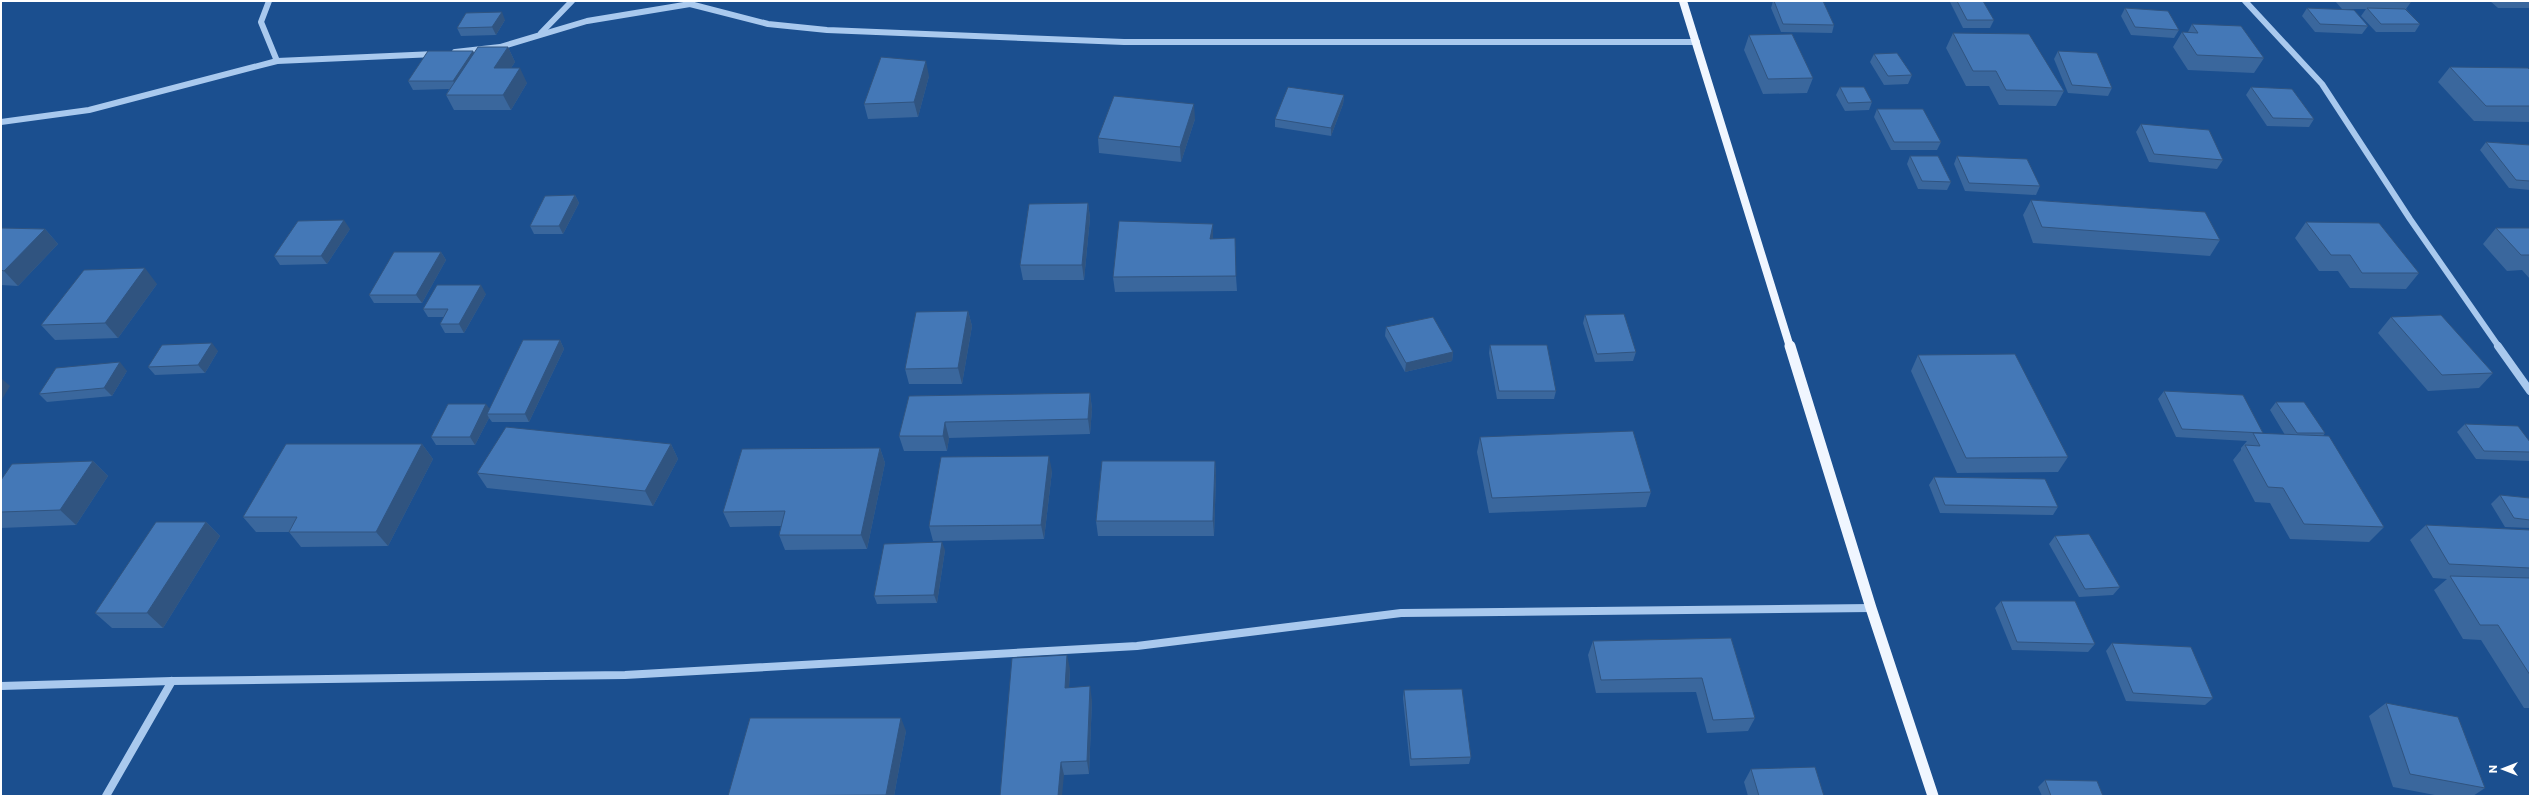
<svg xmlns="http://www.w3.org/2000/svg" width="2531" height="797" font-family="Commissioner,sans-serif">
<rect width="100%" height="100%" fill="#1b4f8f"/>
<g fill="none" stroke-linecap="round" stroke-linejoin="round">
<!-- minor-far1 -->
<g stroke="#a9c9ee" stroke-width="6">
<polyline points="269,1 261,22 277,61"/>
<polyline points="686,1 690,4 768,24 827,30 1124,42 1697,42"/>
<polyline points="2245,1 2322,84 2410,219 2499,347"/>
<polyline points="541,33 572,1"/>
<polyline points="455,52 500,47 587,21 690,4"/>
<polyline points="1,122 89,110 277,61 435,54"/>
</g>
<!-- minor -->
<g stroke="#a9c9ee" stroke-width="8">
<polyline points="2498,346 2530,391"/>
<polyline points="1,686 172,681 625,675 1137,646 1401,613 1871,608"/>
<polyline points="106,796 172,681"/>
</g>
<!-- major-far1 -->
<polyline stroke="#f0f6ff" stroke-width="8" points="1683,1 1790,347"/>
<!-- major -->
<polyline stroke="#f0f6ff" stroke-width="11" points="1790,346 1871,608 1933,796"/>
</g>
<!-- wall -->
<g fill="#3a679d">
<polygon points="1773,1 1823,1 1834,25 1832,33 1781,32 1771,8"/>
<polygon points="1950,1 1957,1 1994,20 1990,28 1963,28 1950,2"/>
<polygon points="2335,1 2410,1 2411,2 2406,9 2420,24 2415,32 2376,32 2361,16 2366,9 2342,9"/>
<polygon points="2490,1 2530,1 2530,8 2498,8"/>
<polygon points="2125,8 2179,30 2174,38 2131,35 2121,16"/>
<polygon points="2307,8 2368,26 2362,34 2315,32 2302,16"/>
<polygon points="505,20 496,35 461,36 457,28"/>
<polygon points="2192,24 2264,58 2254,73 2188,70 2173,47 2182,32 2188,32"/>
<polygon points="1953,33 2064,91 2056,106 1999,105 1989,86 1966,86 1946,48"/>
<polygon points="1749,35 1813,78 1807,93 1763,94 1744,50"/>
<polygon points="508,47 515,62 511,68 527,83 511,110 454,110 446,95 449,89 413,90 408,81 473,51 474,53"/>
<polygon points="2058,51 2112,88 2108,96 2068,93 2054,59"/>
<polygon points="1874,54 1912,75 1908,84 1884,85 1870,62"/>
<polygon points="2450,67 2530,70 2530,122 2474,121 2438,82"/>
<polygon points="929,76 918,117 868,119 864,104"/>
<polygon points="1840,87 1872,102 1869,110 1845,111 1836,95"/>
<polygon points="2251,87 2314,119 2309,127 2267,126 2246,95"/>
<polygon points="1344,95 1343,104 1331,136 1275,127 1275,119"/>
<polygon points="1877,109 1941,142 1937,150 1891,150 1874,117"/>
<polygon points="1195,119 1181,162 1099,153 1098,138"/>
<polygon points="2141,124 2223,160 2217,169 2149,162 2136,132"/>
<polygon points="2486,142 2530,145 2530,190 2509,188 2480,150"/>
<polygon points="1910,156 1951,182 1947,190 1918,189 1907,164"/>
<polygon points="1957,156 2040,186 2036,195 1965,191 1954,164"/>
<polygon points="575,195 579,203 563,234 534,234 530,226"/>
<polygon points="2031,200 2220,240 2210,256 2033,243 2023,215"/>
<polygon points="1088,203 1090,218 1084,280 1023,280 1020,265"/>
<polygon points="2306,222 2419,273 2406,289 2350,288 2338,271 2319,271 2295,238"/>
<polygon points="1,228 45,229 58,244 18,286 1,285"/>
<polygon points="2496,228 2530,228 2530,279 2522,270 2507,271 2483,244"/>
<polygon points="350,229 327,264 280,265 274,256"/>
<polygon points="1213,239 1236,276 1237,291 1115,292 1113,277"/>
<polygon points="441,252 446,260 422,303 374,303 369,295"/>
<polygon points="157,284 118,338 55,340 41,325"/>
<polygon points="486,294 464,333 445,333 440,324 444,317 428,317 423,309"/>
<polygon points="968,311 972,326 962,384 909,384 905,369"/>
<polygon points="1585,315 1636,352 1633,361 1595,362 1583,323"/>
<polygon points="2391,317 2493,373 2479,388 2428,391 2378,333"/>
<polygon points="1386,327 1453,352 1452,361 1405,372 1385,336"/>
<polygon points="560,340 564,349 529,422 492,422 489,418 475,445 436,445 431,437 489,409"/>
<polygon points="1490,345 1556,391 1554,399 1497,399 1489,353"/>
<polygon points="218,351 205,373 155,375 148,367"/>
<polygon points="1918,355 2068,457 2058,472 1957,473 1911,371"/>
<polygon points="127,371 112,396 47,402 39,394"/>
<polygon points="2164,391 2263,433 2263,434 2285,435 2270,410 2276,402 2325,433 2323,436 2384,527 2369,542 2290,539 2270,503 2255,502 2233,460 2241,450 2241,448 2247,441 2176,437 2158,399"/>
<polygon points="1090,393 1092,409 1090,434 949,438 947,451 904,451 899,436 909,396"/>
<polygon points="2465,424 2530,442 2530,460 2529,461 2476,459 2457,432"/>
<polygon points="1480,437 1651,492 1646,507 1489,513 1477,452"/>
<polygon points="422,444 433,459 388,546 301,547 289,532 256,532 243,517"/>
<polygon points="671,444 678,459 653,506 487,488 477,473"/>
<polygon points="880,448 885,463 867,549 785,550 779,535 781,526 730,527 723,512"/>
<polygon points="93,461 108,476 76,525 1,528 1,480"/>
<polygon points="1215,461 1216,476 1214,536 1098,536 1096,521"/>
<polygon points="1052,471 1044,539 933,541 929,526"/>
<polygon points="1934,477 2058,507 2053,515 1940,513 1929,485"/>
<polygon points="2500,495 2530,498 2530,528 2505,527 2491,504"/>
<polygon points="206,522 220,536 163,628 112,628 95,613"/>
<polygon points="2426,525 2530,530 2530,708 2524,708 2481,640 2463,639 2434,590 2447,579 2433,578 2410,540"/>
<polygon points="2055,536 2120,587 2113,595 2079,597 2049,544"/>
<polygon points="945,550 937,603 877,604 874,596"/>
<polygon points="2001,601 2095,644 2088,652 2012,650 1995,608"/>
<polygon points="1731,638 1755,718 1748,731 1707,733 1696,692 1596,693 1588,655 1593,641"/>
<polygon points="2112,643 2213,698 2205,705 2126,701 2106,651"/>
<polygon points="1070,669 1069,688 1092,700 1089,774 1064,775 1000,796"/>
<polygon points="1404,690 1471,757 1469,764 1410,766 1403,698"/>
<polygon points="2386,703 2485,788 2473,796 2440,796 2393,787 2369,716"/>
<polygon points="906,731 894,796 728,796"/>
<polygon points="1751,769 1824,796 1748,796 1744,782"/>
<polygon points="2045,780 2103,796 2042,796 2038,787"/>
</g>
<!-- shaded-wall -->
<g fill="#305480">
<polygon points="502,12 505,20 496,35 492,27"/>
<polygon points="508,47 515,62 501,83 494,68"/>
<polygon points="473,51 477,59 458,89 453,81"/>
<polygon points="926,61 929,76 918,117 914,102"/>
<polygon points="520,68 527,83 511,110 503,95"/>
<polygon points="1344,95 1343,104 1331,136 1331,128"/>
<polygon points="1194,104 1195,119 1181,162 1180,147"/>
<polygon points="575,195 579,203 563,234 559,226"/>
<polygon points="1088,203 1090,218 1084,280 1082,265"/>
<polygon points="344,220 350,229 327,264 321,256"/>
<polygon points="1213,224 1213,239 1210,239"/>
<polygon points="45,229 58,244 18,286 4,271"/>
<polygon points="441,252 446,260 422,303 416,295"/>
<polygon points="145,268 157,284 118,338 105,323"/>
<polygon points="481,285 486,294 464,333 459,324"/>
<polygon points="968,311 972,326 962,384 958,368"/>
<polygon points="560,340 564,349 529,422 525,414"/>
<polygon points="212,343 218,351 205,373 198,365"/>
<polygon points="1453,352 1452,361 1405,372 1406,363"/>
<polygon points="120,362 127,371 112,396 104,388"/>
<polygon points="1,378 10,386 1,401"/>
<polygon points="1090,393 1092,409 1090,434 1088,419"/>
<polygon points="486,404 492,412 487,414 489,418 475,445 470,437"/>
<polygon points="945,422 949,438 947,451 943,436"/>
<polygon points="422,444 433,459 388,546 376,532"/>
<polygon points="671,444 678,459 653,506 645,491"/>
<polygon points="880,448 885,463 867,549 861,535"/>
<polygon points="1049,456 1052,471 1044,539 1041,525"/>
<polygon points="93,461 108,476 76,525 60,510"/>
<polygon points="1215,461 1216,476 1214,536 1213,521"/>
<polygon points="206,522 220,536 163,628 147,613"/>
<polygon points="942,542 945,550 937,603 934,595"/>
<polygon points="1067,655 1070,669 1068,702 1065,688"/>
<polygon points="1090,686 1092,700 1089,774 1087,761"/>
<polygon points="901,718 906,731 894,796 886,796"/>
<polygon points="1061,762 1064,775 1062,796 1058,796"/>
</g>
<!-- building -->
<g fill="#4478b7" stroke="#305480">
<polygon points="1774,1 1823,1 1834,25 1783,24"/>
<polygon points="1957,1 1983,1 1994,20 1967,20"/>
<polygon points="2369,1 2410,1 2411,2"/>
<polygon points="2125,8 2168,11 2179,30 2135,27"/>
<polygon points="2307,8 2354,10 2368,26 2320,24"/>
<polygon points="2367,8 2405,9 2420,24 2381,24"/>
<polygon points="502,12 492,27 457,28 466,13"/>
<polygon points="2192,24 2241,26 2264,58 2197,55 2182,32 2198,33"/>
<polygon points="1953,33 2029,34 2064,91 2006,90 1996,71 1973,71"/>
<polygon points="1792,34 1813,78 1768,79 1749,35"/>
<polygon points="478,47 508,47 494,68 520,68 503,95 446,95"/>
<polygon points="428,51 473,51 453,81 408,81"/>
<polygon points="2058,51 2097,53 2112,88 2072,85"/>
<polygon points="1897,53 1912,75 1888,76 1874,54"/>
<polygon points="881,57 926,61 914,102 864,104"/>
<polygon points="2450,67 2528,68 2530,70 2530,106 2486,106"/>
<polygon points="1288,87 1344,95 1331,128 1275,119"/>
<polygon points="1840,87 1864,87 1872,102 1848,103"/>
<polygon points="2251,87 2292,89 2314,119 2273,118"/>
<polygon points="1114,96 1194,104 1180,147 1098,138"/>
<polygon points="1877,109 1923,109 1941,142 1894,142"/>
<polygon points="2141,124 2209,130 2223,160 2154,154"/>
<polygon points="2486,142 2530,145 2530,181 2516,180"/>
<polygon points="1910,156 1938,156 1951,182 1922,181"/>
<polygon points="1957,156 2027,159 2040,186 1969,183"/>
<polygon points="575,195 559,226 530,226 545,196"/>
<polygon points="2031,200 2205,212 2220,240 2042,227"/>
<polygon points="1088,203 1082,265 1020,265 1029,204"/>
<polygon points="344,220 321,256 274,256 298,221"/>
<polygon points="1119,221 1213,224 1210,239 1235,238 1236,276 1113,277"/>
<polygon points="2306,222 2379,223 2419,273 2362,273 2350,255 2331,255"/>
<polygon points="1,228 45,229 4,271 1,270"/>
<polygon points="2496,228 2530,228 2530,255 2521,255"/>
<polygon points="394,252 441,252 416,295 369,295"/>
<polygon points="145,268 105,323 41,325 84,270"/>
<polygon points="437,285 481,285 459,324 440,324 448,309 423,309"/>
<polygon points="968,311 958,368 905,369 916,312"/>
<polygon points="1624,314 1636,352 1597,354 1585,315"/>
<polygon points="2441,315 2493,373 2442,375 2391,317"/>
<polygon points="1433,317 1453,352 1406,363 1386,327"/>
<polygon points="523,340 560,340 525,414 487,414"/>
<polygon points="212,343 198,365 148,367 162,345"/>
<polygon points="1490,345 1547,345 1556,391 1499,391"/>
<polygon points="2015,354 2068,457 1966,458 1918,355"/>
<polygon points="120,362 104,388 39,394 56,368"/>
<polygon points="2164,391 2243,395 2263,433 2182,429"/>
<polygon points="1090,393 1088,419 945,422 943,436 899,436 909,396"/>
<polygon points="2276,402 2304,402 2325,433 2297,433"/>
<polygon points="448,404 486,404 470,437 431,437"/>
<polygon points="2465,424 2518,426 2530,442 2530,452 2484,451"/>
<polygon points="506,427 671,444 645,491 477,473"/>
<polygon points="1633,431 1651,492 1492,498 1480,437"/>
<polygon points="2253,433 2329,436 2384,527 2304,524 2283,488 2268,487 2245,445 2260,446"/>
<polygon points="286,444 422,444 376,532 289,532 297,517 243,517"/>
<polygon points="880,448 861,535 779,535 785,511 723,512 742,449"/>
<polygon points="1049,456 1041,525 929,526 941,457"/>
<polygon points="93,461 60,510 1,512 1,480 12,464"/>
<polygon points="1102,461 1215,461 1213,521 1096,521"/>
<polygon points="1934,477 2045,479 2058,507 1945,505"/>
<polygon points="2500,495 2530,498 2530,520 2514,518"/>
<polygon points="156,522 206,522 147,613 95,613"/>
<polygon points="2426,525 2530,530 2530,568 2449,564"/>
<polygon points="2089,534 2120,587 2085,589 2055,536"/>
<polygon points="942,542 934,595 874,596 884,544"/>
<polygon points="2450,576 2530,578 2530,675 2498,625 2480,625"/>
<polygon points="2001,601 2075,601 2095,644 2017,642"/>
<polygon points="1731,638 1755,718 1713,720 1702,678 1601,680 1593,641"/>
<polygon points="2112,643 2191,647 2213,698 2133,693"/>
<polygon points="1067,655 1065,688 1090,686 1087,761 1061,762 1058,796 1000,796 1012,658"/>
<polygon points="1462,689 1471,757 1411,759 1404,690"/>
<polygon points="2386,703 2458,717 2485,788 2410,774"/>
<polygon points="750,718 901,718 886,795 728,796"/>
<polygon points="1815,767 1824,796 1759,796 1751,769"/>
<polygon points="2045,780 2097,781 2103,796 2051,796"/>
</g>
<!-- border -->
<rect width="2531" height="797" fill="none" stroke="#ffffff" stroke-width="4"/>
<!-- north arrow -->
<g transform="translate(2503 769) rotate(270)" stroke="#1b4f8f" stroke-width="3" paint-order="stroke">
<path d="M0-3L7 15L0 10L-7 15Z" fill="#ffffff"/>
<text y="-6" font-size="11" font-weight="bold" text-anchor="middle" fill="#ffffff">N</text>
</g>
</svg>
